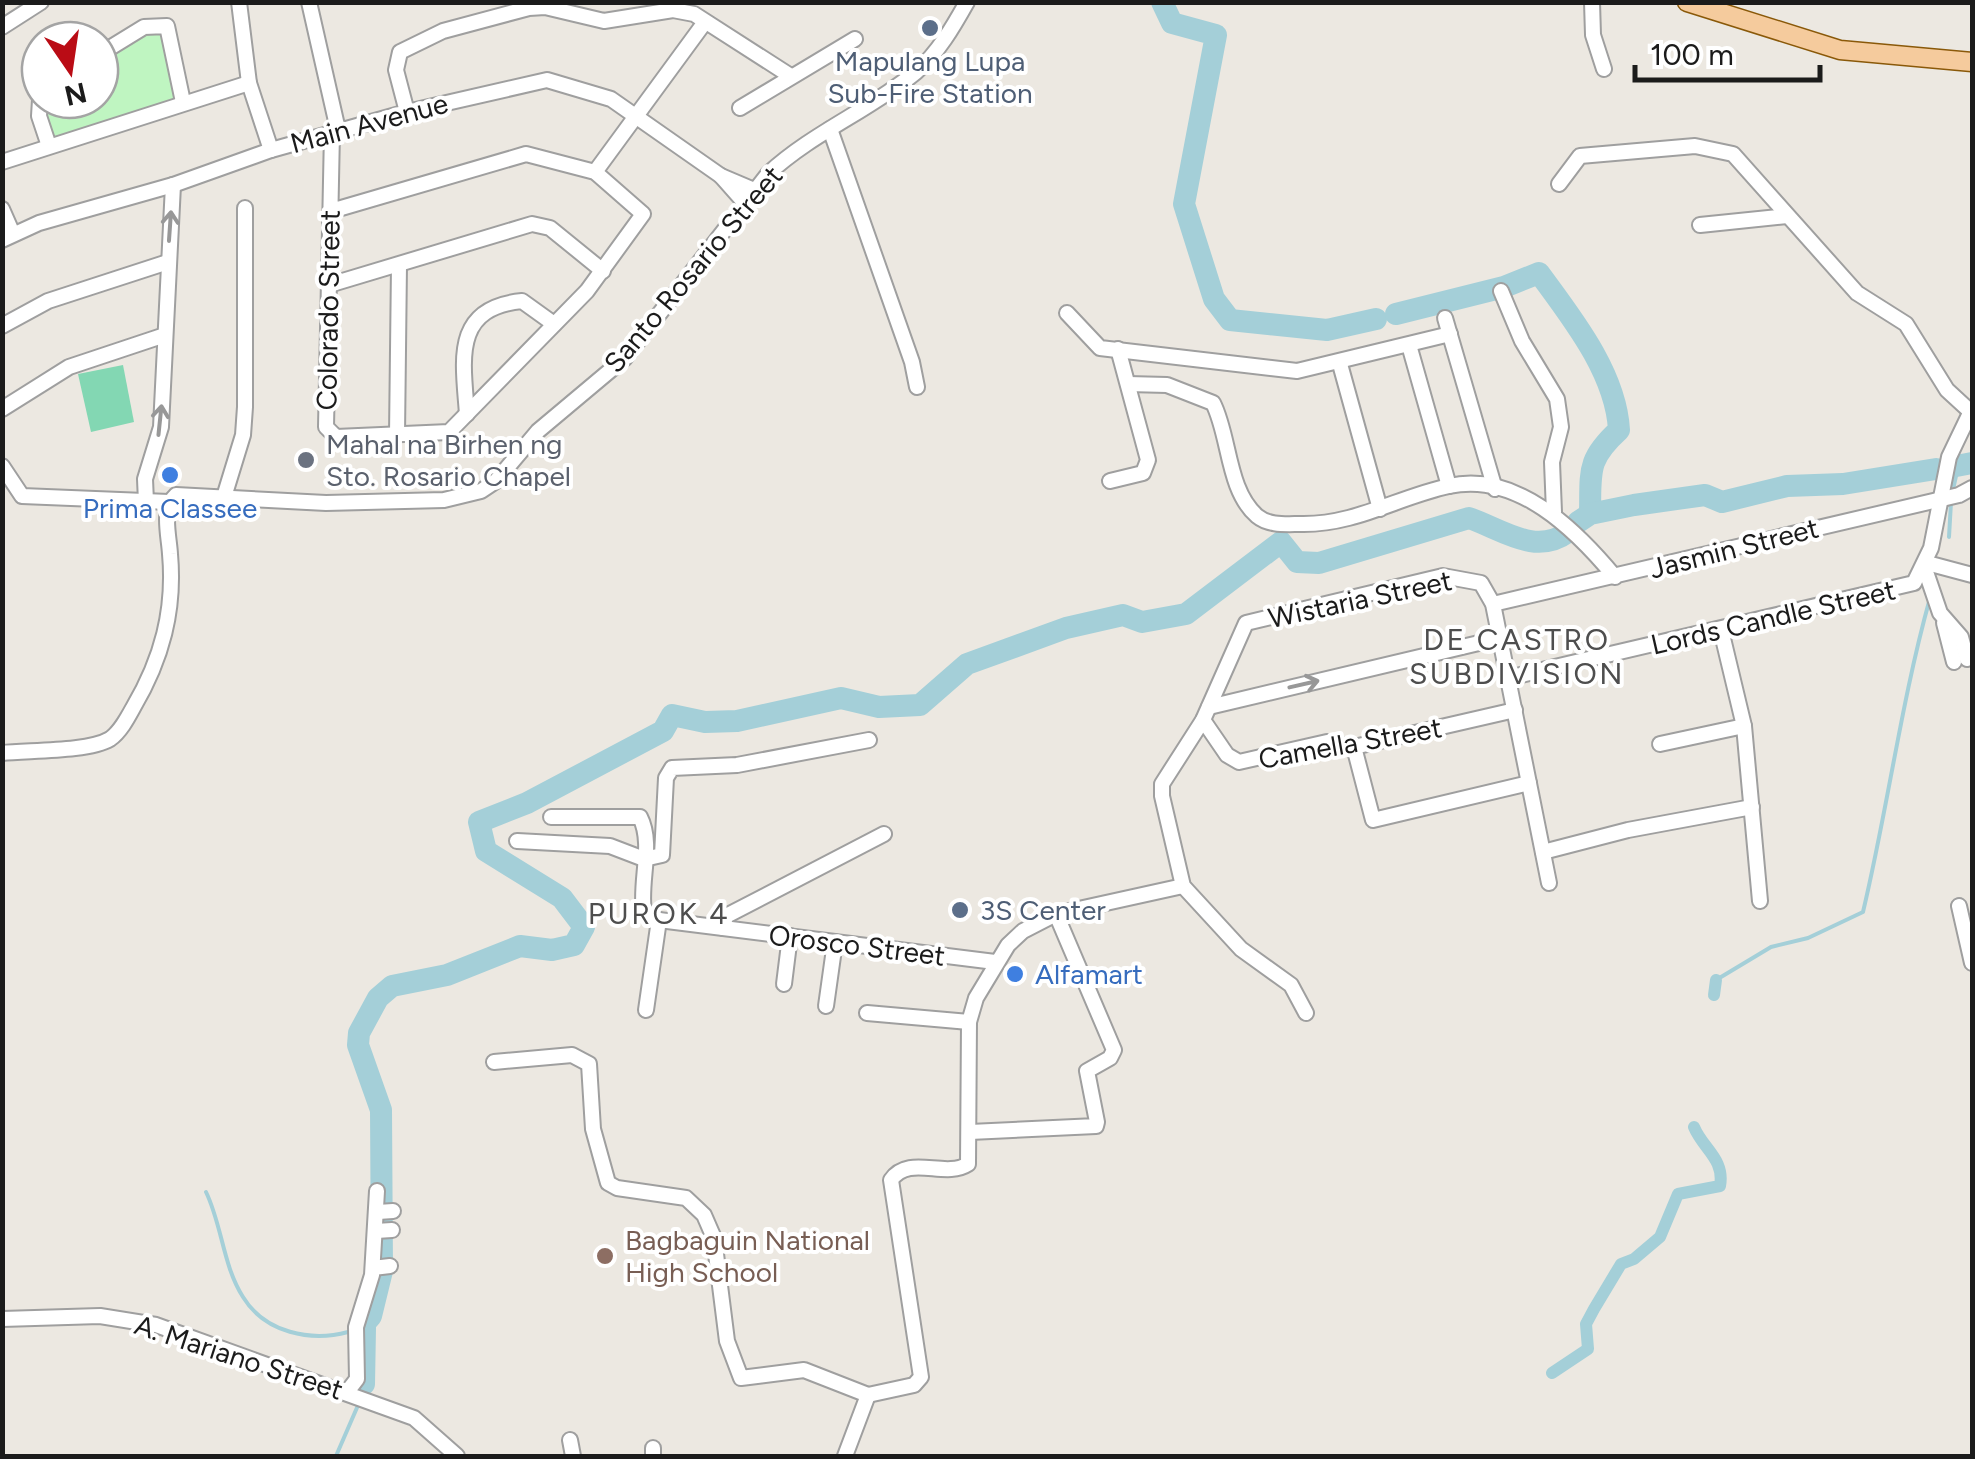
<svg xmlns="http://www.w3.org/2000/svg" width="1975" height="1459" font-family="Figtree,sans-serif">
<rect width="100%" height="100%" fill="#ece8e1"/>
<!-- park -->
<polygon fill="#bff5c1" points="159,26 166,28 180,101 50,143 44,100 100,100 100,59"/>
<!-- pitch -->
<polygon fill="#83d7b3" points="123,365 134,422 91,432 78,374"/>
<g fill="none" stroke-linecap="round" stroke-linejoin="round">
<!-- stream -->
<g stroke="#a4cfd8" stroke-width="4">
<polyline points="1952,494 1958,467"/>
<polyline points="1949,537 1951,502"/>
<path d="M1716,980L1771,947L1808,938L1863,912C1888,807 1901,702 1930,598"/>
<path d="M206,1192C222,1225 223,1266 243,1297C265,1333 311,1342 348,1332"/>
<polyline points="336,1456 359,1403"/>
</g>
<!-- canal -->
<g stroke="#a4cfd8" stroke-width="12">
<polyline points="1714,995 1716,980"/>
<path d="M1552,1373L1588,1349L1586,1324L1594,1309L1621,1264L1634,1259L1660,1237L1678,1194L1720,1186C1725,1159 1703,1149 1694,1127"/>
</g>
<!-- river -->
<g stroke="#a4cfd8" stroke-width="22">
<polyline points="1162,2 1172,23 1216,35 1184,204 1214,299 1230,320 1327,330 1376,319"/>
<path d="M1396,314L1504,287L1539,273C1572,318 1616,373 1619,430C1586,460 1591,472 1590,514"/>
<polyline points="1951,467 1972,463"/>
<polyline points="1578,522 1590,514 1634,505 1705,495 1722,502 1787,486 1843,484 1936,469"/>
<path d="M359,1330L371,1316L382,1271L381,1110L358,1045L359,1033L378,998L392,986L447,975L520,946L552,950L574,945L584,927L562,898L486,851L479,822L527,803L663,731L672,715L705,722L737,721L841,698L879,707L920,705L967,664L1066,628L1123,615L1142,622L1186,614L1281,542L1297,562L1319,563L1469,518C1503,530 1536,556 1568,532"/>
<polyline points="364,1384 365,1328"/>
</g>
<!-- minor casing -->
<g stroke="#9f9f9f" stroke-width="18">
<g id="minor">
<polyline points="239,2 249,83 271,150"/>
<polyline points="309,2 338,130"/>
<polyline points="1592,2 1593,35 1604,69"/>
<polyline points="2,27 41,2"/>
<polyline points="100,54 144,27 167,26 183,102"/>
<polyline points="40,100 39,116 49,146"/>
<polyline points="740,108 855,39"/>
<polyline points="407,112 396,70 400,52 443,31 529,8 545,7 604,21 673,10 694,14 789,75"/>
<polyline points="830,129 912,362 917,387"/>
<polyline points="2,162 249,83"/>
<polyline points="595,172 705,22"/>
<polyline points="721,176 744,202"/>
<polyline points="1559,184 1580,156 1695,146 1733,154 1857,293 1906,324 1947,390 1971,412"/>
<polyline points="2,209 13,234"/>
<polyline points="331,211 526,154 595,172 643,214 587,291 449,432 336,437 326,427 332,132"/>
<polyline points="1700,225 1787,216"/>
<polyline points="2,240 39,223 173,185 271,150 407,112 547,80 611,99 721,176 754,190"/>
<polyline points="329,285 532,224 550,228 603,271"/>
<polyline points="1501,291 1522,341 1557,399 1561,427 1552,462 1554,512"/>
<polyline points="1067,313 1100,348 1297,371 1450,334"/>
<polyline points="1445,318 1495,489"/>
<polyline points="2,326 48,301 168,262"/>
<polyline points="1409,345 1449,486"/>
<polyline points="1340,364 1380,509"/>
<path d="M1128,384L1167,385L1213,403C1230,436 1227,490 1257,516C1269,526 1286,524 1301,524C1355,525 1398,497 1449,486C1517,471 1576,530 1615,577"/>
<polyline points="2,409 69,367 162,336"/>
<path d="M467,414C463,360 452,308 522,301L554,324"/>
<polyline points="397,435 399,265"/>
<polyline points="2,466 22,496 169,502"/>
<polyline points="1110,481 1143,473 1148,460 1118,349"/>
<polyline points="224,497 243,435 245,407 245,208"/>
<polyline points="146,502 145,479 161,427 173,185"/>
<polyline points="1927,563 1972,575"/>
<polyline points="1925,569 1940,613 1961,637 1967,659"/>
<polyline points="1493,604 1959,495 1972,488"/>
<polyline points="1944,623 1954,662"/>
<polyline points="1721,630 1744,726 1760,901"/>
<polyline points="1508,678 1914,583 1931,548 1949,457 1972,409"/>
<polyline points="1209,707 1500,638"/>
<polyline points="1203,720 1227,755 1239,762 1327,742 1354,747 1515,710"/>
<polyline points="1660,744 1744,726"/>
<polyline points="1354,747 1373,820 1529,783"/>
<path d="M2,753C29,750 88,752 110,739C120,732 127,719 133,708C162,659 175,610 170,554C169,535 161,509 176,495L326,503L444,500L481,491L496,481L538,431L625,358L768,174C812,133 870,110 916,72C938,53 953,27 967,2"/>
<path d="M551,817H640C654,844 639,883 644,912L659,920L995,962"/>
<polyline points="517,841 610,846 644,859 662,855 666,778 672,768 737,765 869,740"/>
<polyline points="1543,852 1628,830 1752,807"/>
<polyline points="1959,906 1972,963"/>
<polyline points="723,928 726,916 884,834"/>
<polyline points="784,984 790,936"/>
<polyline points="826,1006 835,942"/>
<polyline points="646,1010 659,920"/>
<polyline points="867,1013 969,1022"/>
<polyline points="1306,1013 1291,985 1241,949 1183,886 1162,796 1162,784 1203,720 1246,623 1443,576 1481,583 1493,604 1549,883"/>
<polyline points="494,1062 572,1055 589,1064 593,1129 608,1183 617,1188 686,1198 704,1215 714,1238 727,1341 741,1378 804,1370 868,1395 845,1456"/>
<polyline points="970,1132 1096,1126 1097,1122 1087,1071 1110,1058 1114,1050 1056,914"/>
<polyline points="378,1212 393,1211"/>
<polyline points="376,1231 392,1230"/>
<polyline points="373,1268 390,1266"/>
<polyline points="2,1319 100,1316 156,1325 414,1418 457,1456"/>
<polyline points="347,1392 357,1379 356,1327 372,1275 377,1191"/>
<path d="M868,1395L914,1385L921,1377L891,1180C909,1154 945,1179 968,1164L969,1022L976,998L1008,945L1023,931L1056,914L1183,886"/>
<polyline points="570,1440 573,1456"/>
<polyline points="653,1456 653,1448"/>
</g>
</g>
<!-- major casing -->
<g stroke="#8a5909" stroke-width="21">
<polyline id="major" points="1687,2 1840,50 1972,62"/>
</g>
<!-- minor -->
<use href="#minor" stroke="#fff" stroke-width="14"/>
<!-- major -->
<use href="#major" stroke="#f5cb9d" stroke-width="18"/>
</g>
<!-- one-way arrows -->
<defs><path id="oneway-shaft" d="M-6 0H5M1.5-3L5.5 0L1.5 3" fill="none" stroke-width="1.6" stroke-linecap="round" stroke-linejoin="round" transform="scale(2.5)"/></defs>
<g stroke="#989898">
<use href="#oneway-shaft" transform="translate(170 226) rotate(-86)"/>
<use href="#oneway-shaft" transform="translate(160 420) rotate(-84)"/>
<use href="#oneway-shaft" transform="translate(1304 684) rotate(-13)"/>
</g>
<!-- markers -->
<g fill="#5c6f8a" stroke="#fff" stroke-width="4">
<circle cx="930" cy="28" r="10"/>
<circle cx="960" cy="910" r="10"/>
</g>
<circle fill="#6b7280" stroke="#fff" stroke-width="4" cx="306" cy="460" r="10"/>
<g fill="#3f7fe0" stroke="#fff" stroke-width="4">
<circle cx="170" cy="475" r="10"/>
<circle cx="1015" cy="974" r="10"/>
</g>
<circle fill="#8d6e63" stroke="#fff" stroke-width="4" cx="605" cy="1256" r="10"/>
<g text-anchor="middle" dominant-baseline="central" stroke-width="8" stroke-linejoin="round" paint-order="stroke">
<!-- service labels -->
<g font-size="28" fill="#4e5e75" stroke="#fff">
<text x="930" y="61">Mapulang Lupa<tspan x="930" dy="32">Sub-Fire Station</tspan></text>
<text x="980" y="910" text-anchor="start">3S Center</text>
</g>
<!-- street labels -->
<g font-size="28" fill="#1b1b1b" stroke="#fff">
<text transform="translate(369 123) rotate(-15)">Main Avenue</text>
<text transform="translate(693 269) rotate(-50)">Santo Rosario Street</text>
<text transform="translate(328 310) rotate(-89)">Colorado Street</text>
<text transform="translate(1734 548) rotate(-14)">Jasmin Street</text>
<text transform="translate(1360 599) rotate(-12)">Wistaria Street</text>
<text transform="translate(1773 617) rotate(-13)">Lords Candle Street</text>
<text transform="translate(1350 743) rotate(-10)">Camella Street</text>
<text transform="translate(857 945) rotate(7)">Orosco Street</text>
<text transform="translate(239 1357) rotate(18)">A. Mariano Street</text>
</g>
<!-- worship labels -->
<g font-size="28" fill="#5b616d" stroke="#fff" text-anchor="start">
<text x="326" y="444">Mahal na Birhen ng<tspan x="326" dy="32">Sto. Rosario Chapel</tspan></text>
</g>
<!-- shop labels -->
<g font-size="28" fill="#366cbe" stroke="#fff">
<text x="170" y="508">Prima Classee</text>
<text x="1035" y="974" text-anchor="start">Alfamart</text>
</g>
<!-- education labels -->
<g font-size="28" fill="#785e54" stroke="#fff" text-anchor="start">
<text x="625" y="1240">Bagbaguin National<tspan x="625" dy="32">High School</tspan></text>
</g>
<!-- neighbourhood labels -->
<g font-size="30" letter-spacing="2.5" fill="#4e4e4e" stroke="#fff">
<text x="1517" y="639">DE CASTRO<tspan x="1517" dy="34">SUBDIVISION</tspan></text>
<text x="659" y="913">PUROK 4</text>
</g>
</g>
<!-- border -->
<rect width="1975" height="1459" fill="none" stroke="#1b1b1b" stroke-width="10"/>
<!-- north arrow -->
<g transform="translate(70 70) rotate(167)"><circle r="48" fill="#ffffff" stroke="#a4a4a4" stroke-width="2.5"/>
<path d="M0-8L18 38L0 25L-18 38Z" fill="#ba0c15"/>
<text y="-15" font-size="28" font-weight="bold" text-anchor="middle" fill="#1b1b1b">N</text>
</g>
<!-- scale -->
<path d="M1635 65v15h185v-15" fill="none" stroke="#1b1b1b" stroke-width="5"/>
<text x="1650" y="65" font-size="30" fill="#1b1b1b" stroke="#ffffff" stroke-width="8" paint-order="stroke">100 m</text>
</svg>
